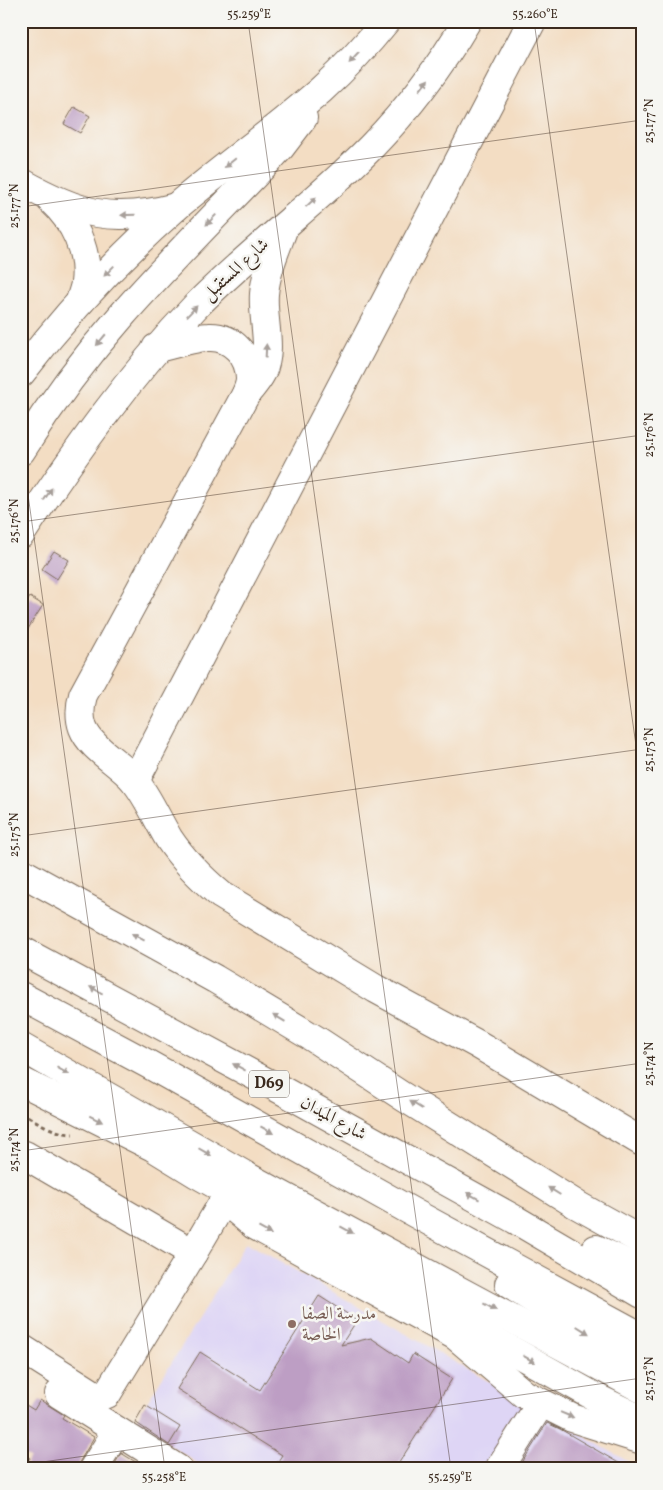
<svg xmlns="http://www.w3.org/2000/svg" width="663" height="1490" font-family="Vollkorn,Amiri,serif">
<rect width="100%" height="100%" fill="#f6f6f2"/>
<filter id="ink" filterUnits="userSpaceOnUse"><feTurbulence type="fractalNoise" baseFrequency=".02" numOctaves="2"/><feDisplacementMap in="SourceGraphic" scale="10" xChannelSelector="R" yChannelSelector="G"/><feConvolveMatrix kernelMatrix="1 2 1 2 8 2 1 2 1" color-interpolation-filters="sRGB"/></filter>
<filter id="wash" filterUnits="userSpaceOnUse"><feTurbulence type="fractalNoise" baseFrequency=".0096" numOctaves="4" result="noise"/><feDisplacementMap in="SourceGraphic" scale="20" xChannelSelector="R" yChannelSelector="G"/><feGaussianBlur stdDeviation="1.12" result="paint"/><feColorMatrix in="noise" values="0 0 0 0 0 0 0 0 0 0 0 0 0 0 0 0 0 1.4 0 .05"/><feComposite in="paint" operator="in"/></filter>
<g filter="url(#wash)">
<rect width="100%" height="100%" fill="#f3ddc3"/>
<!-- built -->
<polygon fill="#ded5f5" points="246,1242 641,1469 206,1469 135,1422"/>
<g id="blocks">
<!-- building -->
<g fill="#bd9ec4">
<polygon points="74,107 90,116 80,133 64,124"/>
<polygon points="54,551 69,560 57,579 42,569"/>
<polygon points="30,597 43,605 21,640 21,611"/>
<polygon points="319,1296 357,1320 341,1345 371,1338 408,1363 413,1354 452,1379 395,1469 273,1469 282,1455 177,1389 200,1352 260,1390"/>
<polygon points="40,1400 64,1415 62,1418 94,1437 80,1461 77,1469 23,1469 30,1458 21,1453 21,1402 34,1410"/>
<polygon points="145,1405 180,1427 169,1445 135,1422"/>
<polygon points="547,1423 560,1429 629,1469 518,1469"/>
<polygon points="121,1453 147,1469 112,1469"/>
</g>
</g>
</g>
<g filter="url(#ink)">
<use href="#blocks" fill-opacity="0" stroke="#7b6958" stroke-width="1"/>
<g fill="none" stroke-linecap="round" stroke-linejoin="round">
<!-- minor casing -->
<g stroke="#7b6958" stroke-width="30">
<g id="minor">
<path d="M21,182C78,214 112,224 176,207"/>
<path d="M51,200C74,221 89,251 85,283C84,290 81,296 80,302"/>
<path d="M284,227C276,249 266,271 264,294C262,319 273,348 262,372C258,380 252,387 246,394L83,695C80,706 79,717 83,728C91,749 120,763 134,780C147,795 158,821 169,839C183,860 201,878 221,895L376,989L479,1045L642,1142"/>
<path d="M156,348C173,345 193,337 209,337C233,336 250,357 250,379C250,384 248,389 246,394"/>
<polyline points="135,781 532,21"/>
<polyline points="21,1155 25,1155 193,1253"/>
<polyline points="219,1185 234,1208 254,1225 456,1336 524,1394 572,1418 642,1440"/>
<polyline points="21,1348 95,1395 107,1394 193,1253 226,1197"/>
<polyline points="59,1394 178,1469"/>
<polyline points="93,1469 117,1431"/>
<polyline points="499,1469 541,1403"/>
</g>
</g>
<!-- major casing -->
<g stroke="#7b6958" stroke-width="30">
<g id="major">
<path d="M21,373C67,313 119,257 176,207C223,167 274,131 321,90C344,69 366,46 386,21"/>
<path d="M21,451C51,403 85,357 123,314C168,263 217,214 264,165L280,148L303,118"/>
<path d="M21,534C74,454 128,377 195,307C250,251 316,203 371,147C408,109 440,67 467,21"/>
<polyline points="21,872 215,979 315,1039 402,1096 577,1205 642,1241"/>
<polyline points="21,950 285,1092 516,1220 642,1294"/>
<polyline points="21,996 148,1064 416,1214 642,1337"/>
<polyline points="21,1047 248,1177 642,1389"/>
<polyline points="21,1081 153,1147 197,1174 599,1399 642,1420"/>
<polyline points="596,1249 642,1271"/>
<polyline points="509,1284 642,1367"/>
</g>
</g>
<!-- path -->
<path stroke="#7b6958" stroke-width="3" stroke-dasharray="4 4" stroke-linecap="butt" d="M21,1113C37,1121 54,1134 73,1134"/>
<!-- minor -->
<use href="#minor" stroke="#fff" stroke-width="28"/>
<!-- major -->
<use href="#major" stroke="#fff" stroke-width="28"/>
</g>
<!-- one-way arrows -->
<defs><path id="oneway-solid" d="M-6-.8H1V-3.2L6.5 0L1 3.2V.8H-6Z" transform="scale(1.25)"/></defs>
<g fill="#a79f9a">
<use href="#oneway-solid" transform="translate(354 58) rotate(133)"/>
<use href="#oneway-solid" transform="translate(424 85) rotate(-52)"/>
<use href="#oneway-solid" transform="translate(230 163) rotate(141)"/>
<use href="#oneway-solid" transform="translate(311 202) rotate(-43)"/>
<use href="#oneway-solid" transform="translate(128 215) rotate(179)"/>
<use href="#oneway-solid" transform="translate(211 220) rotate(134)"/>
<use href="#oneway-solid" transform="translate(109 271) rotate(134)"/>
<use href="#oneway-solid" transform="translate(192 311) rotate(-46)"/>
<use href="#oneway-solid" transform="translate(101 340) rotate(130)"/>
<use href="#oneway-solid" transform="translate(266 351) rotate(-87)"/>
<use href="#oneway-solid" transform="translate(48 494) rotate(-57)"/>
<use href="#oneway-solid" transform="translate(138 937) rotate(-151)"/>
<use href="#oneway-solid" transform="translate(96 990) rotate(-152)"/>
<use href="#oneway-solid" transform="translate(279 1018) rotate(-149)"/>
<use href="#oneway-solid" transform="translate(239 1067) rotate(-152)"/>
<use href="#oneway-solid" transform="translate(63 1071) rotate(30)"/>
<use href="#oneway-solid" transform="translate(416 1105) rotate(-148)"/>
<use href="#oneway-solid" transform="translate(96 1119) rotate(26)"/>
<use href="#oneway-solid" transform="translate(267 1130) rotate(29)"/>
<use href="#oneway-solid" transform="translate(205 1152) rotate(30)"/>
<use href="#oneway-solid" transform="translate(554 1191) rotate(-148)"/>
<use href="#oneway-solid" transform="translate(473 1196) rotate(-151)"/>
<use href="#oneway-solid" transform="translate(347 1230) rotate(28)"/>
<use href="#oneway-solid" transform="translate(265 1231) rotate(29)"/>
<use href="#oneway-solid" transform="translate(490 1307) rotate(28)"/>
<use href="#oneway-solid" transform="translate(583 1330) rotate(32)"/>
<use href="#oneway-solid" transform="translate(529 1359) rotate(29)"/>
<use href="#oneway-solid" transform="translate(567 1415) rotate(22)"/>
</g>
</g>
<!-- ticks -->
<path fill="none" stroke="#3b2a1e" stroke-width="1" stroke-opacity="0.45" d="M248,21L451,1469M534,21L642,788M21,207L642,120M21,445L165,1469M21,522L642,435M21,836L642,749M21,1151L642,1063M21,1465L642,1378"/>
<!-- markers -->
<circle fill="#8d6e63" stroke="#f6f6f2" stroke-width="2" cx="292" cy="1324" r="5"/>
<g text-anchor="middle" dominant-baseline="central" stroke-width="5" stroke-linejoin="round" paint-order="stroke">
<!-- shield labels -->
<rect fill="#f6f6f2" stroke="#73675e" stroke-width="1" x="249" y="1070.5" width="40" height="27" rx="4"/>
<g font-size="16" font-weight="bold" fill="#3b2a1e">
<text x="269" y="1084">D69</text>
</g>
<!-- street labels -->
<g font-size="18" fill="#3b2a1e" stroke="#f6f6f2">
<text transform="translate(236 270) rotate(-42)">شارع المستقبل</text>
<text transform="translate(333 1119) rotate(29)">شارع الميدان</text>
</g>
<!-- education labels -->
<g font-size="18" fill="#785e54" stroke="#f6f6f2" text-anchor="start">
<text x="302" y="1314">مدرسة الصفا<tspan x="302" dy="21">الخاصة</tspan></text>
</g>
</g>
<!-- margin -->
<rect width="663" height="1490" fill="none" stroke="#f6f6f2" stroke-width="55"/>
<rect x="28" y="28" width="608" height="1434" fill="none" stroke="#3b2a1e" stroke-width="2"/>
<g font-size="12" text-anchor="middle" fill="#3b2a1e">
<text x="249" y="18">55.259°E</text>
<text x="535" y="18">55.260°E</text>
<text transform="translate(649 121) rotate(-90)" y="4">25.177°N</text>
<text transform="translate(14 206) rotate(-90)" y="4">25.177°N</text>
<text transform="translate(649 435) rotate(-90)" y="4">25.176°N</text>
<text transform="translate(14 521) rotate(-90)" y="4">25.176°N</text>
<text transform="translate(649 750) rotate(-90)" y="4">25.175°N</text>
<text transform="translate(14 835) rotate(-90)" y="4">25.175°N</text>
<text transform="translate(649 1064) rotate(-90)" y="4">25.174°N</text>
<text transform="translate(14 1150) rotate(-90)" y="4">25.174°N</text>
<text transform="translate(649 1379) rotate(-90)" y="4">25.173°N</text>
<text x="164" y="1481">55.258°E</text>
<text x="450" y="1481">55.259°E</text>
</g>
</svg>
